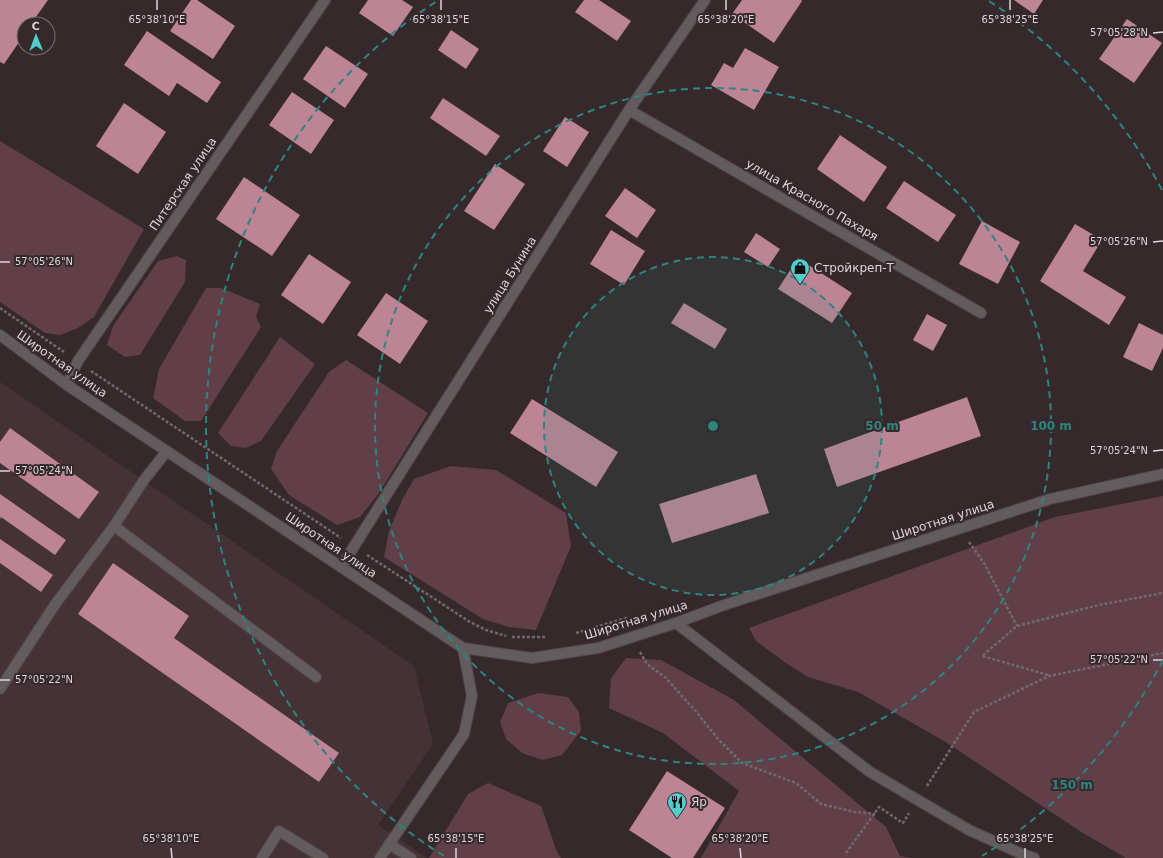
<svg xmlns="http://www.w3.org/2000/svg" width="1163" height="858" font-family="'DejaVu Sans',sans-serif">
<rect width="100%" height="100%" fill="#35292c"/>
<!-- built -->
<polygon fill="#443237" points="0,382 414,666 433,744 378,825 427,858 0,858"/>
<!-- green -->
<g fill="#603f49">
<polygon points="0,141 144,229 94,317 78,328 60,335 45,333 0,302"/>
<polygon points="177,256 186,260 185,282 140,355 125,357 107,345 113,326 158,261"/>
<polygon points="206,288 221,288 260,304 256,317 261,327 201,421 185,421 153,398 159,369"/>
<polygon points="280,337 315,364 261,441 246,448 231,446 218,433"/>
<polygon points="346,360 428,413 379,493 360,517 337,525 289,495 271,469 277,451 329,372"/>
<polygon points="451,466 496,470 566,513 571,546 536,630 509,627 483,619 384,557 389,531 402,500 414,479"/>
<polygon points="1163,496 1163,858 1126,858 1083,833 944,741 858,692 808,677 786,663 756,641 749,628 1055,517"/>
<polygon points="626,658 661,660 734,700 886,827 900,856 912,858 701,858 739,791 663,733 609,708 611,678"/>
<polygon points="538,693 568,697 579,712 581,731 562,755 543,760 522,753 506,739 500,722 508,703"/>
<polygon points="488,783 541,806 557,852 561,858 429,858 468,794"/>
</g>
<!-- building -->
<g fill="#bc8494">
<polygon points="0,0 48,0 31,24 24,24 24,35 4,64 0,62"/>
<polygon points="191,0 197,0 235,26 213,59 170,31"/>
<polygon points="368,0 402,0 413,7 393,36 359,13"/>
<polygon points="584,0 599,0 631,21 617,41 575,12"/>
<polygon points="742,0 801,0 802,1 774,43 732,14"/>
<polygon points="1014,0 1043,0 1034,14"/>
<polygon points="1127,19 1162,43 1134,83 1099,59"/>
<polygon points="451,30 479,49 466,69 438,50"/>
<polygon points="147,31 221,82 207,103 177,83 169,96 124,65"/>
<polygon points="326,46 368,74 345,108 303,79"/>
<polygon points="745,48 779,67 754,110 711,85 724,63 733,68"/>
<polygon points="292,92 334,120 311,154 269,125"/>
<polygon points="443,98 500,136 486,156 430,118"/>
<polygon points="124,103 166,132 138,174 96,146"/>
<polygon points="565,117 589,132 567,167 543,151"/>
<polygon points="840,135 887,167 864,202 817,169"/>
<polygon points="495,164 525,184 494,230 464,211"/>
<polygon points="244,177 300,215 272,256 216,219"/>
<polygon points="904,181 956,215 938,242 886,208"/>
<polygon points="625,188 656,210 637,238 605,216"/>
<polygon points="982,221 1020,242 998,284 959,264"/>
<polygon points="1075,224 1102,240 1083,271 1126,297 1109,325 1040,281"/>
<polygon points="611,230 645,251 624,285 590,264"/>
<polygon points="756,233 780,249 768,267 744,252"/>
<polygon points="309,254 351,282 323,324 281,295"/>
<polygon points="798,258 852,293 832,323 778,289"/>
<polygon points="386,293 428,321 400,364 357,335"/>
<polygon points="684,303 727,329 715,349 671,323"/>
<polygon points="927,314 947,325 933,351 913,340"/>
<polygon points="1139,323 1163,335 1163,348 1152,371 1123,357"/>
<polygon points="967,397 981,436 837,487 824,449"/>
<polygon points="532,399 618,452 596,487 510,433"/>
<polygon points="10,428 99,492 79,519 0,463 0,442"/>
<polygon points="756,474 769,513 672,543 659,504"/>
<polygon points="0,494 66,540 55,555 1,517 0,519"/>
<polygon points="0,539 53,575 41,592 0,563"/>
<polygon points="113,563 189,616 174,638 339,753 319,782 78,614"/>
<polygon points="667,771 725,808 693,858 672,858 629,830"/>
</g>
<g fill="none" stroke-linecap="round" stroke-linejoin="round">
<!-- minor casing -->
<g stroke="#504547" stroke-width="12">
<g id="minor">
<polyline points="629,110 981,313"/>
<polyline points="0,335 67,385 463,648 532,658 598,648 676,623 724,605 1050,499 1163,474"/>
<polyline points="67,385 78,361 325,0"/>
<polyline points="114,526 316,677"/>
<polyline points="341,567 629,110 705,0"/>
<polyline points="676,623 870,772 969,830 1022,854 1034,858"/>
<polyline points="0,689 56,603 114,526 144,480 167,451"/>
<polyline points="389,844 411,858"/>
<polyline points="262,858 279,831 323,858"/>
<polyline points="380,858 464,734 472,696 463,648"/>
</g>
</g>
<!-- path -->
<g stroke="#73696b" stroke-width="2.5" stroke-dasharray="3 2" stroke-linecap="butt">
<polyline points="0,308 64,352"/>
<polyline points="91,371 341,538"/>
<polyline points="969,542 984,563 1017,626"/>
<polyline points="367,555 470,622 486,630 506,636"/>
<polyline points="576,633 626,618 628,622"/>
<polyline points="512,637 547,637"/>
<polyline points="640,652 647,664 666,678 698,714 718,739 742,763 796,783 821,804 855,812 875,814"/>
<polyline points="1048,675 982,656 1017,626 1099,605 1163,593"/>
<polyline points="927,786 974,712 1049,676 1163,653"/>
<polyline points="846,853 879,807 903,823 909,813"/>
</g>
<!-- minor -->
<use href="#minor" stroke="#635c5e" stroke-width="10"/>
</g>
<!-- ticks -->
<path fill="none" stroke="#ddd5d7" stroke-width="1.5" d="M157,0V10M441,0V10M726,0V10M1010,0V10M1153,33L1163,32M1153,242L1163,241M0,262H10M1153,451L1163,450M0,471H10M1153,660H1163M0,680H10M171,848L172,858M456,848V858M740,848L741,858M1025,848V858"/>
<!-- distance rings -->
<circle cx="713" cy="426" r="169" fill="#2e847e" fill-opacity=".12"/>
<g fill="none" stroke="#2e847e" stroke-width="2" stroke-dasharray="7 5">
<circle cx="713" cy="426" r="169"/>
<circle cx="713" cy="426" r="338"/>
<path d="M1163 660A507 507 0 0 1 982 856M444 856A507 507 0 0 1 437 1M989 1A507 507 0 0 1 1163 192"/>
</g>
<!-- icons -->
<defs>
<g id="shop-pin" transform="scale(1)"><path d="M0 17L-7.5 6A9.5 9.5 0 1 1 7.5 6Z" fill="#52cdcd" stroke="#35292c"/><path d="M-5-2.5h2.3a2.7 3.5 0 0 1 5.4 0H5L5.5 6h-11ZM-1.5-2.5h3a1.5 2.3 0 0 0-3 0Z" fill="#111"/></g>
<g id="restaurant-pin" transform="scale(1)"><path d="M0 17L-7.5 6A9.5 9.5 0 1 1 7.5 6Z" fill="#52cdcd" stroke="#35292c"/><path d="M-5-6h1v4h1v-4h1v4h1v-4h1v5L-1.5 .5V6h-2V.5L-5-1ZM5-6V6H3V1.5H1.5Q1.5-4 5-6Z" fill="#111"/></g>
</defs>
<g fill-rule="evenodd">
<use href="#shop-pin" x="800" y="268"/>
<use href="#restaurant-pin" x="677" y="802"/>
</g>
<g text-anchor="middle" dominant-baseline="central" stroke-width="4" stroke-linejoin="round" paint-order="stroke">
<!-- street labels -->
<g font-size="12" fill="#ddd5d7" stroke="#35292c">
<text transform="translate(183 184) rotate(-56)">Питерская улица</text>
<text transform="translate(812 200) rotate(30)">улица Красного Пахаря</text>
<text transform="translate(510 275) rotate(-58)">улица Бунина</text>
<text transform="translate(62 364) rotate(35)">Широтная улица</text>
<text transform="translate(943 520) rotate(-18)">Широтная улица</text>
<text transform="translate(331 545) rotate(34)">Широтная улица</text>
<text transform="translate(636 620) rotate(-17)">Широтная улица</text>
</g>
<!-- poi labels -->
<g font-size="12" fill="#ddd5d7" stroke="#35292c" text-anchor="start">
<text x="814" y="268">Стройкреп-Т</text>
<text x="691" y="802">Яр</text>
</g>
</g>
<g font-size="10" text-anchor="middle" fill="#ddd5d7" stroke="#35292c" stroke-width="4" stroke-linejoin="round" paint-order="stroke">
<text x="157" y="23">65°38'10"E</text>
<text x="441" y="23">65°38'15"E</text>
<text x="726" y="23">65°38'20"E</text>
<text x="1010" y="23">65°38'25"E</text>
<text x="1119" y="36">57°05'28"N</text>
<text x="1119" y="245">57°05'26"N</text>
<text x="44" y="265">57°05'26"N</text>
<text x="1119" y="454">57°05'24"N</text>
<text x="44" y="474">57°05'24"N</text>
<text x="1119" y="663">57°05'22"N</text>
<text x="44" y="683">57°05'22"N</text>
<text x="171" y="842">65°38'10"E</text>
<text x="456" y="842">65°38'15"E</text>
<text x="740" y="842">65°38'20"E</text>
<text x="1025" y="842">65°38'25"E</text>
</g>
<circle cx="713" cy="426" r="6" fill="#2e847e" stroke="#35292c" stroke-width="2"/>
<g font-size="12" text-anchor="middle" font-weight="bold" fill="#2e847e" stroke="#35292c" stroke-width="4" stroke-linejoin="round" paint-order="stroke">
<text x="882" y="430">50 m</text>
<text x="1051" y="430">100 m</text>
<text x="1072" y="789">150 m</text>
</g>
<!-- north arrow -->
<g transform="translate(36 36) rotate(359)"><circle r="19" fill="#35292c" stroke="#786e70"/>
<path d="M0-3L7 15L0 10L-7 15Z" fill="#52cdcd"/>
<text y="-6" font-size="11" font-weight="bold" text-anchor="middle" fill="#ddd5d7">С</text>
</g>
</svg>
